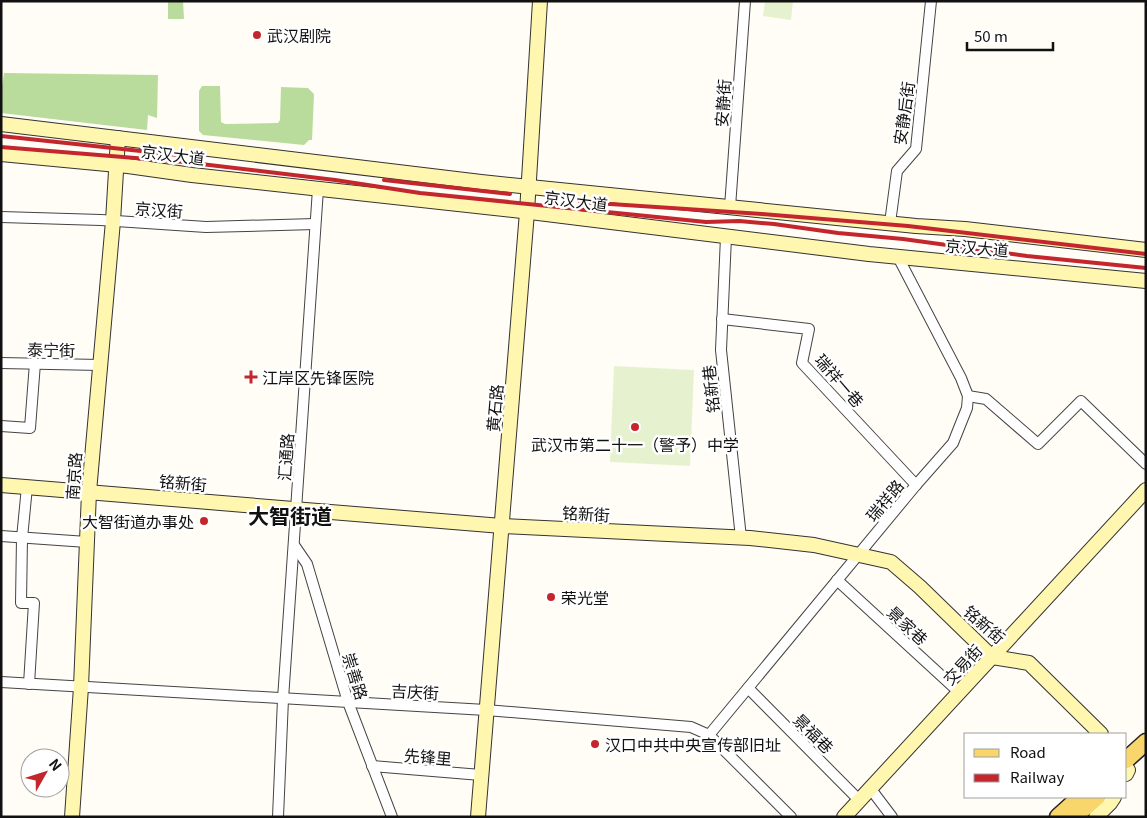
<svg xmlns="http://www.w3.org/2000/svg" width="1147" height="818" font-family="Georgia,'Noto Sans SC',serif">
<rect width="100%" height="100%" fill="#fffdf5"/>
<!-- forest -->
<g fill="#b9dc9c">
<polygon points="168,1 183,1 184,19 168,19"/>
<polygon points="4,73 158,75 157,118 148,115 147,130 1,113 1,94"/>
<polygon points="202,86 220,86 221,122 225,124 278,123 280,120 281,87 308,88 314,94 312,140 309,140 304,145 203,135 199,131 199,91"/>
</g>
<!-- pitch -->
<g fill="#e6f2cf">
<polygon points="765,1 793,1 791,20 763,16"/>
<polygon points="614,366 694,370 690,466 610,462"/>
</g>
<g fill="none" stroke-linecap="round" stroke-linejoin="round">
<!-- street casing -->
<g stroke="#444" stroke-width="12">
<g id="street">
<polyline points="730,207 745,1"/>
<polyline points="1,217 101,220 206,227 315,224"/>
<polyline points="890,223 897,171 916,149 931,1"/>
<polyline points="726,237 721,350 741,538"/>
<polyline points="722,319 809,329 802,363 916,485"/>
<polyline points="1,363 100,365"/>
<polyline points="968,396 986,399 1038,444 1081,401 1146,464"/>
<polyline points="1,426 30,428 35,363"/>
<polyline points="27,487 22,538 21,603 34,603 29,684"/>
<polyline points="1,536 87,542"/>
<polyline points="294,545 307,564 348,702 392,817"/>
<polyline points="837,580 959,692"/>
<polyline points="1,682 486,710 691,727 709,735 791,817"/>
<polyline points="748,688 859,800"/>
<polyline points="709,735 916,485 953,443 967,408 968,396 961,378 898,257"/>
<polyline points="372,766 481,775"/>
<polyline points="870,788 892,817"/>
<polyline points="278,817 283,699 318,189"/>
</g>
</g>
<!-- secondary casing -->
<g stroke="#333" stroke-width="16">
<g id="secondary">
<polyline points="1,124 481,182 916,226 965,229 1146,250"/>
<polyline points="1,154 128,166 192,175 522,211 869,254 1146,281"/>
<polyline points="1,485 502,526 750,538 814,545 891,562 920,587 992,657 1029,663 1101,734"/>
<polyline points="1126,774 1128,770"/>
<polyline points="72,817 81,687 89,492 113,221 118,138"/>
<polyline points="478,817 527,212 540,1"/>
<polyline points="844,817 1146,490"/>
<polyline points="1096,817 1110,803 1114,797"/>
</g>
</g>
<!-- primary casing -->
<g stroke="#222" stroke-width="19">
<g id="primary">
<polyline points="1126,760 1146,742"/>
<polyline points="1058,817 1079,798"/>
<polyline points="1074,817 1097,797"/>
</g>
</g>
<!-- street -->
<use href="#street" stroke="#fff" stroke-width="10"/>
<!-- secondary -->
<use href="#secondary" stroke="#fff6b0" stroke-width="14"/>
<!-- primary -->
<use href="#primary" stroke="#f9d66b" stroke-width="16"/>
<!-- rail -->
<g stroke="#c4262e" stroke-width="4">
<polyline points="1,136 178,155"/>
<polyline points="1,147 184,162 335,180 420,193 706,222 739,221 774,224 838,233 903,239 1027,256 1146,268"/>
<polyline points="384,180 510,194"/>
<polyline points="580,202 762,214 908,226 1146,254"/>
</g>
</g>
<!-- markers -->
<g fill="#c4262e" stroke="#fff" stroke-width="2">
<circle cx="257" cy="35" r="5"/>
<path d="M248.5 369.5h5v5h5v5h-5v5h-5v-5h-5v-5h5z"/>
<circle cx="635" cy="427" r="5"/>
<circle cx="204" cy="521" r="5"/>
<circle cx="551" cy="597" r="5"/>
<circle cx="595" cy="744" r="5"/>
</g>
<g text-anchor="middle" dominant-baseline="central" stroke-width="5" stroke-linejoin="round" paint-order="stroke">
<!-- poi labels -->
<g font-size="16" fill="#111" stroke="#fff" text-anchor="start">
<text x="267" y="35">武汉剧院</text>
<text x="262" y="377">江岸区先锋医院</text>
<text x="635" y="444" text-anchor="middle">武汉市第二十一（警予）中学</text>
<text x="194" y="521" text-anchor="end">大智街道办事处</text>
<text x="561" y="597">荣光堂</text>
<text x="605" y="744">汉口中共中央宣传部旧址</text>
</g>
<!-- street labels -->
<g font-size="16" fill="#111" stroke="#fff">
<text transform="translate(722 103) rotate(-86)">安静街</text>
<text transform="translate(903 113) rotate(-82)">安静后街</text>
<text transform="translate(173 154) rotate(7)">京汉大道</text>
<text transform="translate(576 200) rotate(7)">京汉大道</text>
<text transform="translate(159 209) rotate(4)">京汉街</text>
<text transform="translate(977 247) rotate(5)">京汉大道</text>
<text transform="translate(51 349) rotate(1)">泰宁街</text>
<text transform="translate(840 380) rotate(49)">瑞祥一巷</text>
<text transform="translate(710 389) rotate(-96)">铭新巷</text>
<text transform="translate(494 408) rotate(-85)">黄石路</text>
<text transform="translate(285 457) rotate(-86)">汇通路</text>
<text transform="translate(73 476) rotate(-86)">南京路</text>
<text transform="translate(183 482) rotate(5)">铭新街</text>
<text transform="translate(884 500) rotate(-50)">瑞祥路</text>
<text transform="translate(586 513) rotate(3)">铭新街</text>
<text transform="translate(985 624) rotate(41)">铭新街</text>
<text transform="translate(908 625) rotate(43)">景家巷</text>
<text transform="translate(962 664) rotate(-47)">交易街</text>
<text transform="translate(356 676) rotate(73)">崇善路</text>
<text transform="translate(415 691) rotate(3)">吉庆街</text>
<text transform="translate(814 733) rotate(45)">景福巷</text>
<text transform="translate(428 756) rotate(5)">先锋里</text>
</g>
<!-- district labels -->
<g font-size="21" font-weight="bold" fill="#111" stroke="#fff">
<text x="290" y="515">大智街道</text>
</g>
</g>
<!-- border -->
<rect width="1147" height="818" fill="none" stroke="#111111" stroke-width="5"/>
<!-- legend -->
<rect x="964" y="733" width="162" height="65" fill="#ffffff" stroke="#a0a0a0"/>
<rect x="974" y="749" width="25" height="8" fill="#f9d66b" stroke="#a0a0a0"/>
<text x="1010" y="758" font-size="15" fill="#111111">Road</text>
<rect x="974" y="774" width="25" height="8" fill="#c4262e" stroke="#a0a0a0"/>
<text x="1010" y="783" font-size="15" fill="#111111">Railway</text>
<!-- north arrow -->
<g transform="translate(45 773) rotate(51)"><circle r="24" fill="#ffffff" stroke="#a0a0a0"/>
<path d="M0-4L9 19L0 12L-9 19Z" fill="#c4262e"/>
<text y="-8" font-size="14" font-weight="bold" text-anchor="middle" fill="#111111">N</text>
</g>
<!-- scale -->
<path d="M967 42v8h86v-8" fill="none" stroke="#111111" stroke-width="2.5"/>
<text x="974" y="42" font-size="15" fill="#111111" stroke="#ffffff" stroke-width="4" paint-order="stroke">50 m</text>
</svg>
